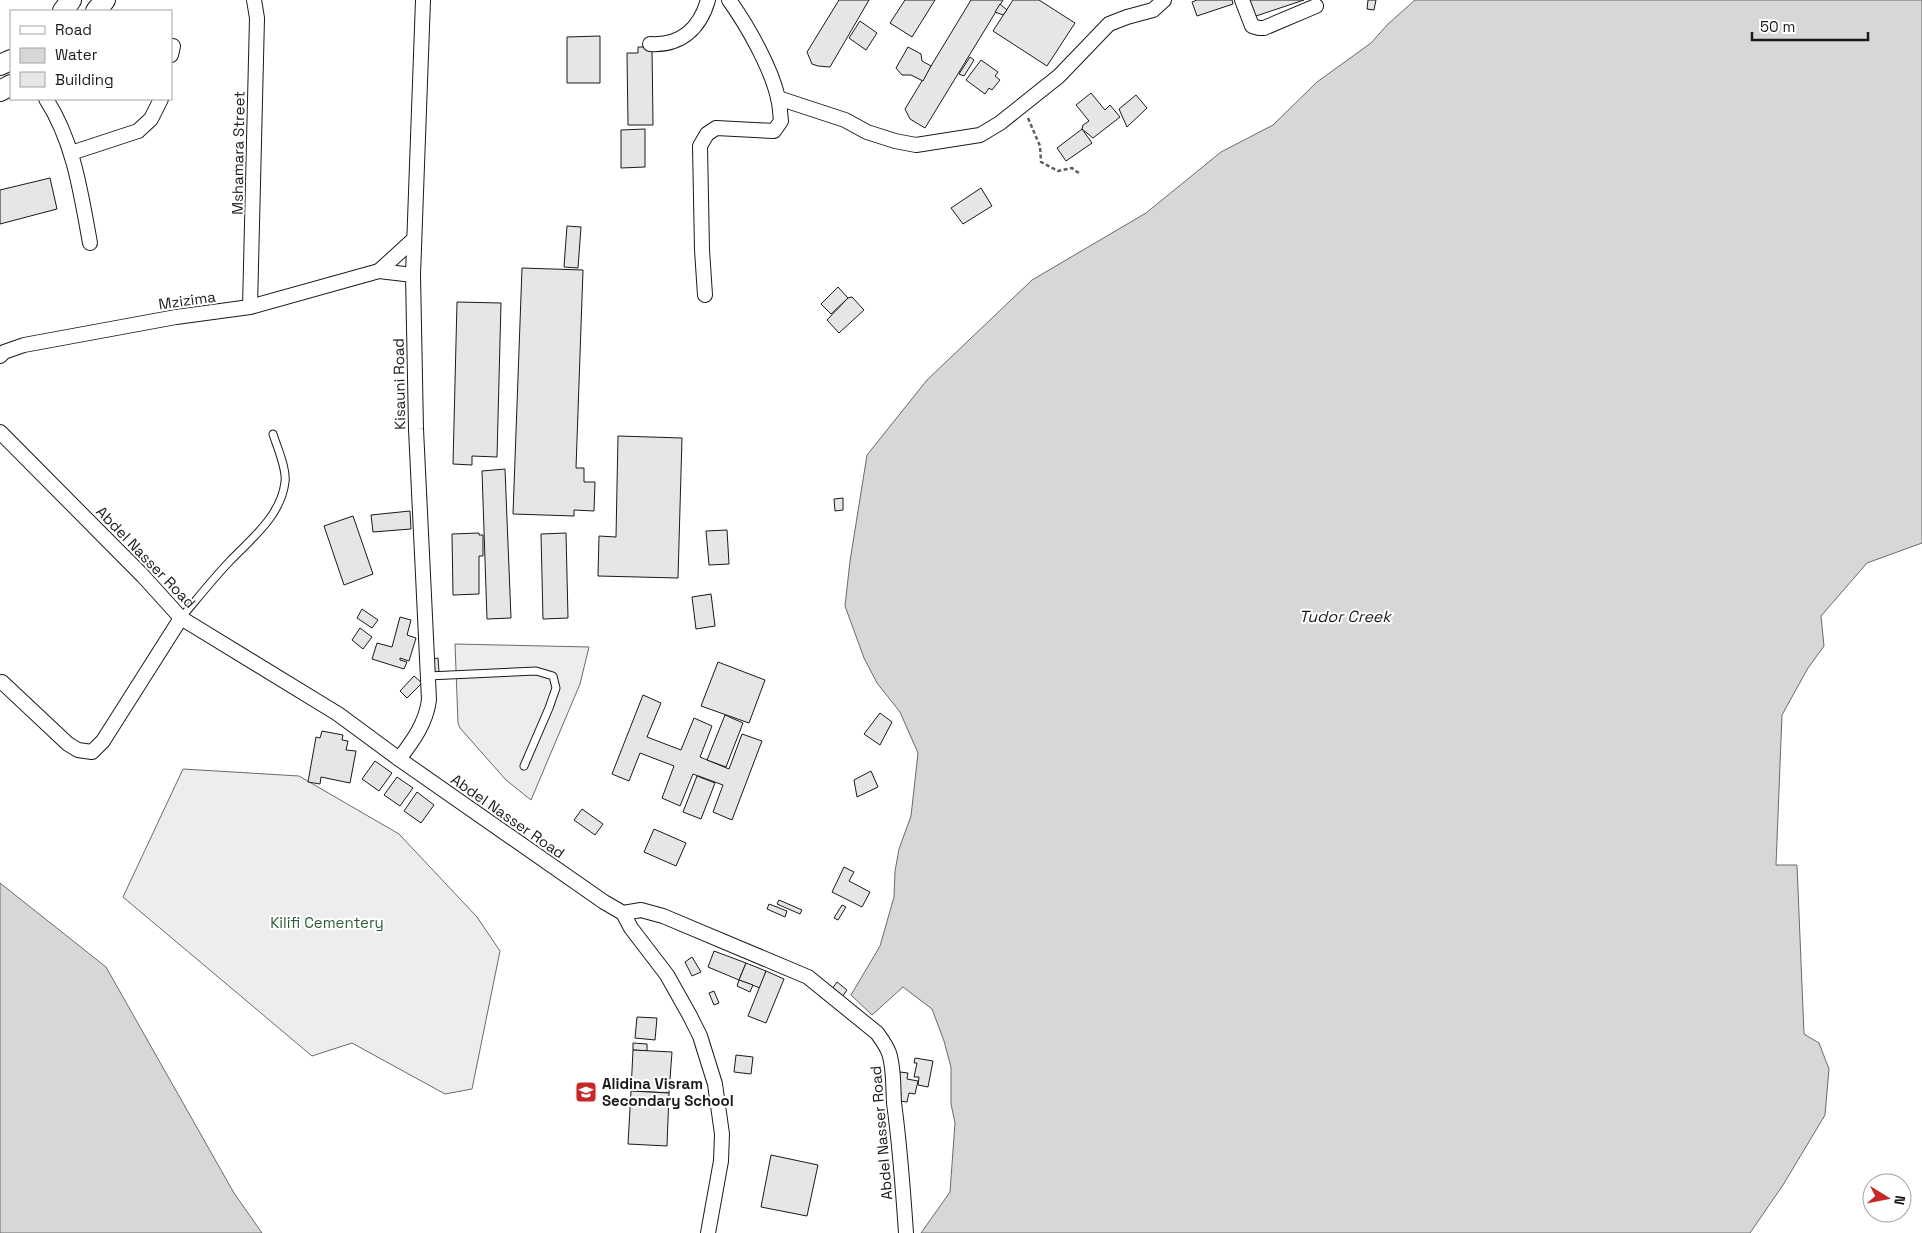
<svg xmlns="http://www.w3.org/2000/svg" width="1922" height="1233" font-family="'Space Grotesk',sans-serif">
<rect width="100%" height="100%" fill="#fff"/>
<!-- built -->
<g fill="#ededed" stroke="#6a6a6a">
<polygon points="455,644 589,647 580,684 531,800 506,780 460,728 458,723"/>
<polygon points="183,769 299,776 399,834 477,917 500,951 472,1089 445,1094 352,1043 312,1056 123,897"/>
</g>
<!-- water -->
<g fill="#d7d7d7" stroke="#6a6a6a">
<polygon points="1415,0 1922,0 1922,543 1867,563 1821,616 1824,646 1808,668 1782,715 1776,865 1797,865 1804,1034 1819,1043 1829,1069 1825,1115 1783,1185 1750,1233 921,1233 950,1192 955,1123 951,1104 951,1067 944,1041 932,1009 903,987 872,1015 851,995 880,946 894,897 895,871 899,849 911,816 918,753 900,712 877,683 864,658 845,606 850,561 867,455 927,380 1032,280 1146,213 1221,152 1273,125 1317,82 1371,43 1388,24"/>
<polygon points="0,883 106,967 234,1193 262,1233 0,1233"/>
</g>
<!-- building -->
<g fill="#e6e6e6" stroke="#1a1a1a">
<polygon points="839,0 869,0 830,67 818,66 812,64 807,52"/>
<polygon points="905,0 935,0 912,37 890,23"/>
<polygon points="971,0 1003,0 925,128 910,119 905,109"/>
<polygon points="1013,0 1039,0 1075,23 1047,66 993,31"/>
<polygon points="1197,0 1232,0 1233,4 1197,16 1192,2"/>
<polygon points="1251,0 1304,0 1253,17 1248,1"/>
<polygon points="1368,0 1376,0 1374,10 1367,9"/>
<polygon points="1000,4 1007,10 1003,15 995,12"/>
<polygon points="860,21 877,33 866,50 849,38"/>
<polygon points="600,36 600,83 567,83 567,37"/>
<polygon points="638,47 652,47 653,125 628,125 627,53 638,53"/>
<polygon points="908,47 921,54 922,61 931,66 923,81 911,75 902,75 896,68"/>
<polygon points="970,57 974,60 964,76 959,74"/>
<polygon points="981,60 998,72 995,76 1000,80 992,90 989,88 985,94 966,80"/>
<polygon points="1091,93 1105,110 1110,105 1120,117 1093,138 1082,129 1083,125 1089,121 1076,105"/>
<polygon points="1136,95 1147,108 1127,127 1119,109"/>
<polygon points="645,129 645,167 621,168 621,130"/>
<polygon points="1082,129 1092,143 1066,161 1057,148"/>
<polygon points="50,178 57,209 0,224 0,190"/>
<polygon points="981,188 992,206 963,224 951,208"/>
<polygon points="567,226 581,227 578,268 564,267"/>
<polygon points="522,268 583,270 576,468 584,468 584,482 595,482 594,511 574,510 574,516 513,514"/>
<polygon points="838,287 848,298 831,314 821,304"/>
<polygon points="852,297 864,310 839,333 827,320 848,298"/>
<polygon points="457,302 501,303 497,457 472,456 472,465 453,464"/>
<polygon points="618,436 682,438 678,578 598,576 599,536 616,537"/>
<polygon points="505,469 511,618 487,619 482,471"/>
<polygon points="843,498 843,510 835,511 834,499"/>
<polygon points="410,511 411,529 373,532 371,515"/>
<polygon points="353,516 373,574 344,585 324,526"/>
<polygon points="727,530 729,564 709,565 706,531"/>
<polygon points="479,533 479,535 483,535 483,556 479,556 479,594 453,595 452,534"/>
<polygon points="566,533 568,618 543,619 541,534"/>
<polygon points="711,594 715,626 696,629 692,597"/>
<polygon points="362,609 378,620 372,628 357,618"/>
<polygon points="400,617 411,620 407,635 416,638 409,661 400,658 400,660 407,662 404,669 372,659 377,643 392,647"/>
<polygon points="360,628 372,637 363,649 352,640"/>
<polygon points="438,658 439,672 433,673 432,659"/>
<polygon points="718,662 765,680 749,723 701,706"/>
<polygon points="414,676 422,683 407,698 400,691"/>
<polygon points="643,695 661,703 647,737 681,750 694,718 712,726 700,757 729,769 742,734 762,741 732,820 713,812 723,785 693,774 680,806 662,798 674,766 640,753 629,781 612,774"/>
<polygon points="880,713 892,722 880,745 864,734"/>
<polygon points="725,715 743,723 726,767 707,760"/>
<polygon points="322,731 343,735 342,740 348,741 346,750 356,751 350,783 321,777 320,784 308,782 316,737 320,738"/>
<polygon points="375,761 392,773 379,791 362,779"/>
<polygon points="871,771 878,787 857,797 854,780"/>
<polygon points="697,776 715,783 701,819 683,812"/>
<polygon points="397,777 413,788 400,806 384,795"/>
<polygon points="417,792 434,805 421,823 404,811"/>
<polygon points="582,809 603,824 595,835 574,820"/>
<polygon points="654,829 686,843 676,866 644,852"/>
<polygon points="844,867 854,872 849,881 870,892 862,907 832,892"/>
<polygon points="779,900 802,910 800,914 777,904"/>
<polygon points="769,904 787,911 785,917 767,909"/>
<polygon points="842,905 846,907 838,920 834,918"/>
<polygon points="714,951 746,963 739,980 708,967"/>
<polygon points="692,957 701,972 692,976 685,962"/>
<polygon points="746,963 766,971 760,988 739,980"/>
<polygon points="766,971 784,979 766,1023 748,1016"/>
<polygon points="739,980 753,985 750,992 737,986"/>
<polygon points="837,982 847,990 842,997 832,989"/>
<polygon points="714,991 719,1003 714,1005 709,993"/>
<polygon points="637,1017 657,1018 655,1040 635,1038"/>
<polygon points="633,1043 647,1044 647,1051 633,1050"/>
<polygon points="633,1050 672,1052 669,1093 631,1091"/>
<polygon points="736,1055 753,1057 751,1074 734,1072"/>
<polygon points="915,1058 933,1061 928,1087 918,1085 919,1077 914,1077 917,1063 914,1063"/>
<polygon points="900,1072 908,1073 907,1079 918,1081 915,1094 909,1093 907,1102 900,1101 901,1092 896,1092"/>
<polygon points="631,1091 669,1093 667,1146 628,1144"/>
<polygon points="771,1155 818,1165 807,1216 761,1207"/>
</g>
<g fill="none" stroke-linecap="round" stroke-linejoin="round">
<!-- lane casing -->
<g stroke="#1a1a1a" stroke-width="9">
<g id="lane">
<path d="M181,618C197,599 212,580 229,562C251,539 281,516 285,482C287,469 277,447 273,434"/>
<polyline points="428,676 536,671 553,676 556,688 549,708 524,766"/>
</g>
</g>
<!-- street casing -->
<g stroke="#1a1a1a" stroke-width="16">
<g id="street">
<polyline points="1242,0 1252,26 1259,28 1264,28 1316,6"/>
<path d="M650,44C681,46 700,28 708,0"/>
<polyline points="171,55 173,46"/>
<polyline points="778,98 845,120 867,132 895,141 916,145 980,135 1000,123 1059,76 1109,24 1127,17 1153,10 1164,0"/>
<path d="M46,99C74,142 81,194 90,243"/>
<polyline points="71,153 138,131 151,119 161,99"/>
<polyline points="379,271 413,240"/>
<path d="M705,295L702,250L700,146L707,134L716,128L774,131L781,121C780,113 780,105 778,98C771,67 747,25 729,0"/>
<polyline points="250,307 257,18 254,0"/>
<polyline points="0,356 4,352 24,345 176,317 250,307 379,271 413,275"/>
<path d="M0,432L143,576L181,618L338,714L399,759L604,902L623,913L641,910L663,916L808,977L877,1033C882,1040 886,1045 889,1053C894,1068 893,1086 894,1103C900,1146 903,1189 906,1233"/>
<polyline points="2,682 68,744 78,750 92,752 103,741 181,618"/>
<path d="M399,759C413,741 426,723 429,700L416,429L413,275L423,0"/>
<polyline points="623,913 631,928 667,975 690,1016 700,1036 715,1084 722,1134 721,1161 708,1233"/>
</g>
</g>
<!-- secondary casing -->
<g stroke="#1a1a1a" stroke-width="22">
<g id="secondary">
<polyline points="63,11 71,0"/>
<polyline points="96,11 105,0"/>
<polyline points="0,65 11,60"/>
<polyline points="0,91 11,85"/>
</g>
</g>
<!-- path -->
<polyline stroke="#5f5f5f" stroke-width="2.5" stroke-dasharray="4 2.5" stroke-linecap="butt" points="1028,118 1040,146 1041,162 1058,171 1072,168 1080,174"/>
<!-- lane -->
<use href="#lane" stroke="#fff" stroke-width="7"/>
<!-- street -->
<use href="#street" stroke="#fff" stroke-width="14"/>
<!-- secondary -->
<use href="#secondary" stroke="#fff" stroke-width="20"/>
</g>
<!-- icons -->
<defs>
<g id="school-square" transform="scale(1.125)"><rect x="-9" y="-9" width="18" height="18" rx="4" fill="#c62828" stroke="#fff"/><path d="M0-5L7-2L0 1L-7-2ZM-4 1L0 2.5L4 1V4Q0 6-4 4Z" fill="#fff"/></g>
</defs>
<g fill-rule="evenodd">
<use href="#school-square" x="586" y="1092"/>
</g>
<g text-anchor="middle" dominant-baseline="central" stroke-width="4" stroke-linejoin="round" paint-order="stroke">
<!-- street labels -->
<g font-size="15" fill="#1a1a1a" stroke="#fff">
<text transform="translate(238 153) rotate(-89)">Mshamara Street</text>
<text transform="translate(187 300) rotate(-8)">Mzizima</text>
<text transform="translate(399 384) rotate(-91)">Kisauni Road</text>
<text transform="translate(146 557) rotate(46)">Abdel Nasser Road</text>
<text transform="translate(508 816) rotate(35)">Abdel Nasser Road</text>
<text transform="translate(881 1133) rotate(-95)">Abdel Nasser Road</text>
</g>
<!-- park labels -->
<g font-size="15" fill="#2b5a34" stroke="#fff">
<text x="327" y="922">Kilifi Cementery</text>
</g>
<!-- poi labels -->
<g font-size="15" font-weight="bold" fill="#1a1a1a" stroke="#fff" text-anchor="start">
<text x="602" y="1083">Alidina Visram<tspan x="602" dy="17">Secondary School</tspan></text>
</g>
<!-- water labels -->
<g font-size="16" font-style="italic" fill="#1a1a1a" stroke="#fff">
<text x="1345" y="616">Tudor Creek</text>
</g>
</g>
<!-- legend -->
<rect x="10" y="10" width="162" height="90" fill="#ffffff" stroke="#a3a3a3"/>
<rect x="20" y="26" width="25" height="8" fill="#ffffff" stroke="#a3a3a3"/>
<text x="55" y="35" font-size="15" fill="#1a1a1a">Road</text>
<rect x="20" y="48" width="25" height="15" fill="#d7d7d7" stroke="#a3a3a3"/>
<text x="55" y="60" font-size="15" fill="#1a1a1a">Water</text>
<rect x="20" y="72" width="25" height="15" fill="#e6e6e6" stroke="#a3a3a3"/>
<text x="55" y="85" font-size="15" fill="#1a1a1a">Building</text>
<!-- north arrow -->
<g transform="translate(1887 1198) rotate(100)"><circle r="24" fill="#ffffff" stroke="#a3a3a3"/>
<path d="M0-4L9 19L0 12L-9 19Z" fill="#c62828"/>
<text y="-8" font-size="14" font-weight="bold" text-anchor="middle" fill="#1a1a1a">N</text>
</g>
<!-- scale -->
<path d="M1752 32v8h116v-8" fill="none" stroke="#1a1a1a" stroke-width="2.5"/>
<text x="1760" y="32" font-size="15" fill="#1a1a1a" stroke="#ffffff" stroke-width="4" paint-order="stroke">50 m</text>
</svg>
